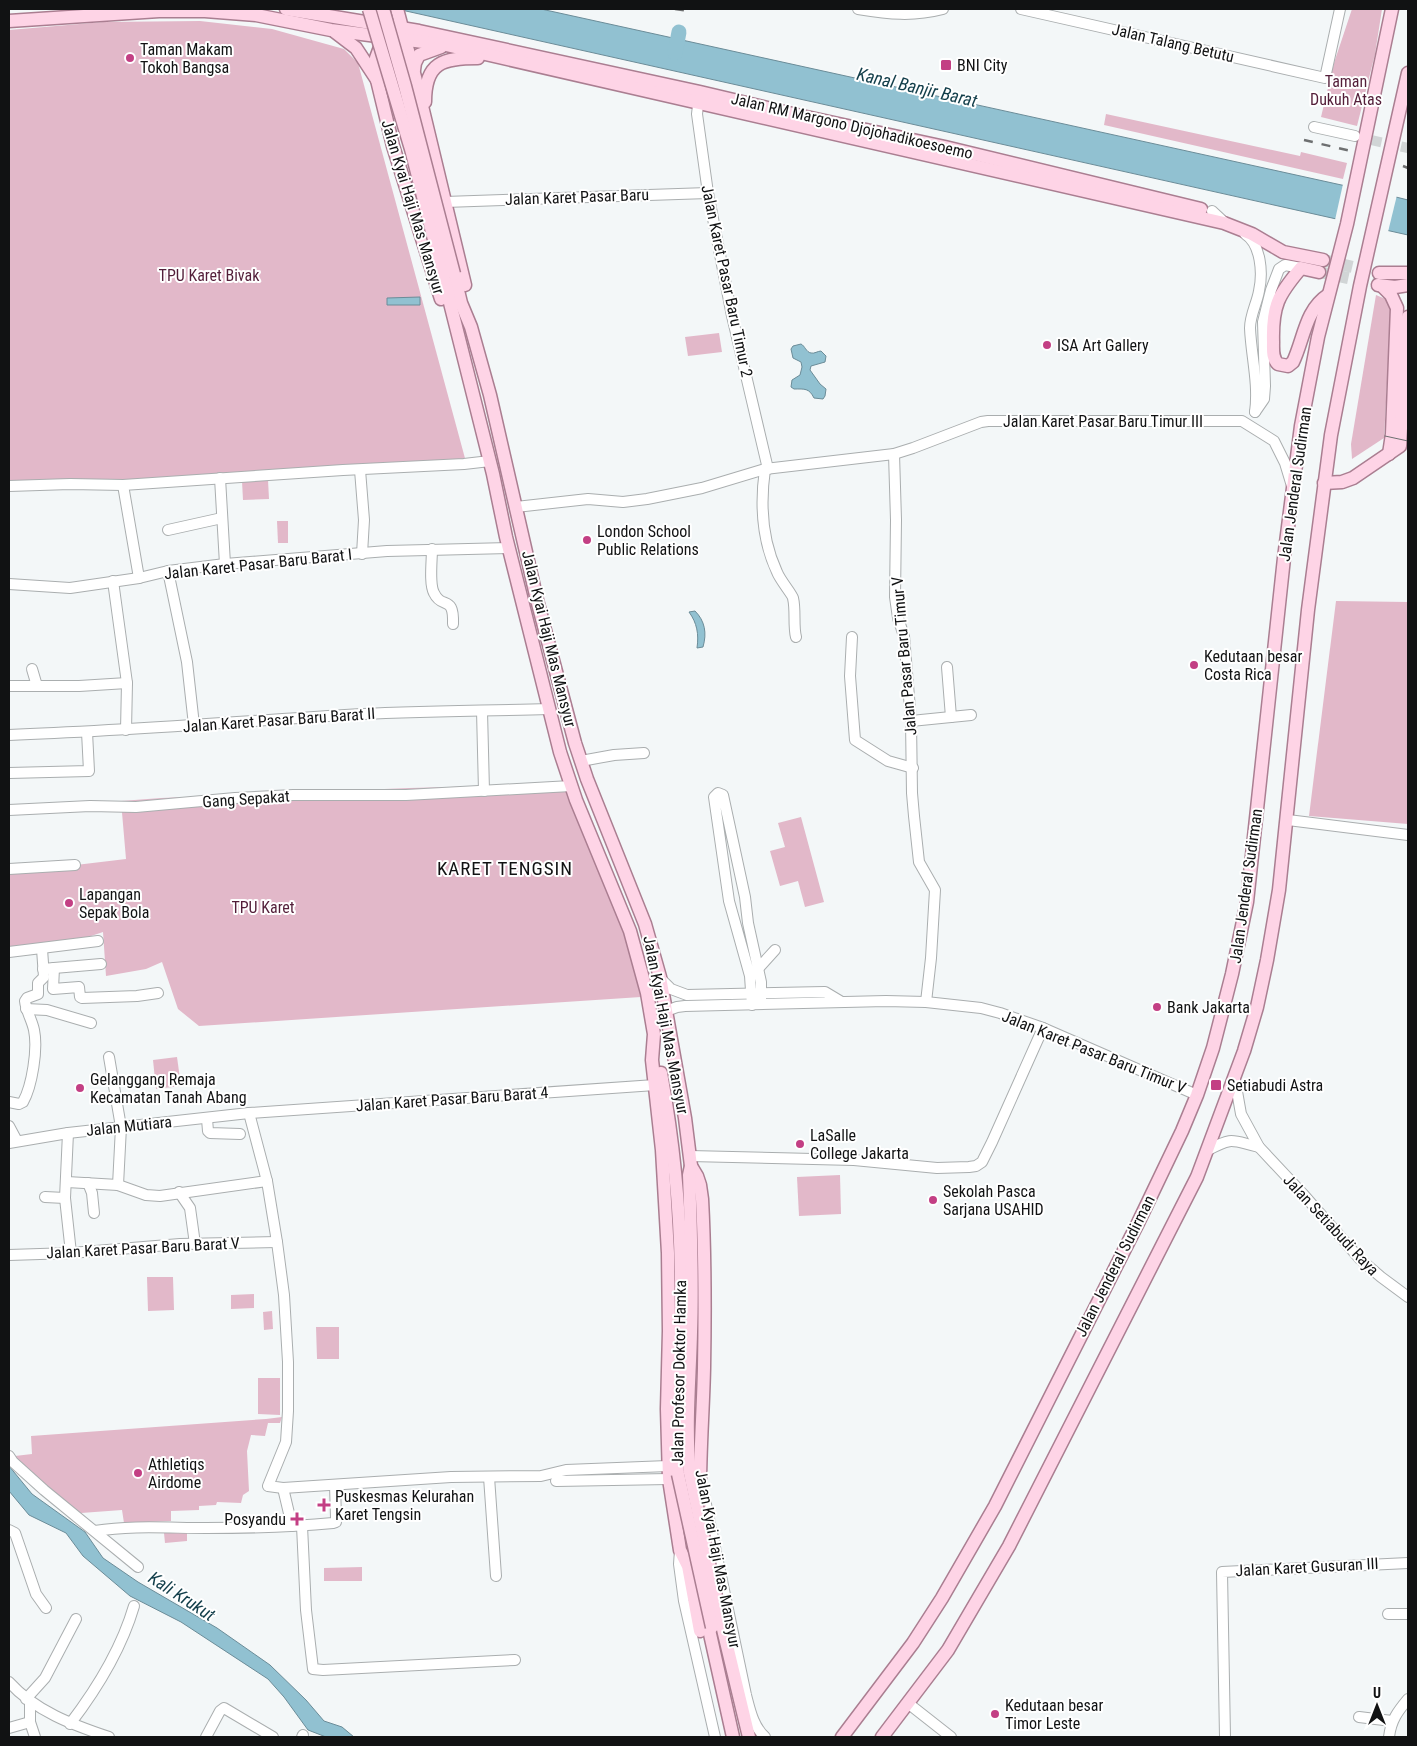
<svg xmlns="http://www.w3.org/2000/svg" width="1417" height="1746" font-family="'Roboto Condensed',sans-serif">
<rect width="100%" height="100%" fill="#f3f7f8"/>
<!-- green -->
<g fill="#e2b8c9">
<polygon points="1352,9 1382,9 1375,54 1357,126 1321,117 1334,63"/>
<polygon points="200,21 272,29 344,49 358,63 466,462 118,481 24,482 9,480 9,30 103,22"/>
<polygon points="1106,114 1300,156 1301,152 1347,163 1343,179 1104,125"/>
<polygon points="1376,295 1388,300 1391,310 1384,438 1352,459 1351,444"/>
<polygon points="719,333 722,352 688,356 685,337"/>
<polygon points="268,480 269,499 243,500 242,481"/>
<polygon points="277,521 288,521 288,543 278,543"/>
<polygon points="1336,601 1408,602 1408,824 1309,816"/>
<polygon points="576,784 634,942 641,997 199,1026 178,1009 162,962 146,969 106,976 103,932 70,943 9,949 9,873 126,859 121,801 161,798 409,788"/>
<polygon points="801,817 824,902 805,907 798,881 780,886 770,851 785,847 778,823"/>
<polygon points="177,1057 181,1086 156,1089 153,1060"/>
<polygon points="840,1175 841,1214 799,1216 797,1177"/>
<polygon points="147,1277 173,1277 174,1310 148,1311"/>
<polygon points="254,1294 254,1308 231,1309 231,1295"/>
<polygon points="272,1311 273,1329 264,1330 263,1312"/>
<polygon points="316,1327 339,1327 339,1359 317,1359"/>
<polygon points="258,1378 280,1378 280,1415 258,1414"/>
<polygon points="282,1417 280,1423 268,1423 265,1436 251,1435 247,1451 249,1491 243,1495 241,1503 217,1502 216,1505 199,1506 199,1510 171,1511 171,1521 124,1523 122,1510 81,1513 37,1483 19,1463 15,1456 32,1454 31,1436 266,1419"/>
<polygon points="187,1531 187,1541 165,1543 164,1533"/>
<polygon points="362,1567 362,1581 324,1581 324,1568"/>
</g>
<!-- water -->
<g fill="#91c1d1" stroke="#6b8c98">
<polygon points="397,9 541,9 1396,197 1408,200 1408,235"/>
<polygon points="420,297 420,305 387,305 387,298"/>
<path d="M801,344C805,346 806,352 811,353C814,354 818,351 821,351L826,356L825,362L811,366L810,370L820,384L826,389L825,396L823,399L814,398C809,388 805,389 794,389L791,387L792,380L800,375L802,367L801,362L793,358L791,349L793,346Z"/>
<path d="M695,611C705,621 707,633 703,647L697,648C699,634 697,623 689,612Z"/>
<polygon points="9,1466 32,1494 85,1532 103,1558 138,1582 217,1628 270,1665 306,1700 324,1721 342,1727 354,1737 326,1737 308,1730 284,1697 268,1679 181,1622 130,1596 83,1556 66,1533 29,1515 9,1491"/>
</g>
<!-- pier -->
<polygon fill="#f3f7f8" points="1343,184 1397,195 1388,232 1335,220"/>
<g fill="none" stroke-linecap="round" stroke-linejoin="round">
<!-- river -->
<polyline stroke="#91c1d1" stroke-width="15" points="675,53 679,32"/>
<!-- minor-tunnel -->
<polyline stroke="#d1d5d6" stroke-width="10" stroke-dasharray="10 5" stroke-linecap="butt" points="1357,137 1408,148"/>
<!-- major-tunnel -->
<g stroke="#d1d5d6" stroke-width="12" stroke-dasharray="12 6" stroke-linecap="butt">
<polyline points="1323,260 1379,273"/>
<polyline points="1319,272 1376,284"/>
</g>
<!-- minor casing -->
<g stroke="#aaaeaf" stroke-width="12">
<g id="minor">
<path d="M858,9C889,14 912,17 943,9"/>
<polyline points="1021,9 1325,78 1340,9"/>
<polyline points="699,97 697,114 708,193 732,316 768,469"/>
<polyline points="1314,127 1355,136"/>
<polyline points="445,202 708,193"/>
<polyline points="1212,211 1226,224"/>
<path d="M1245,234C1261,244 1263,273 1259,291C1257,303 1250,315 1250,328C1251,355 1259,384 1255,412"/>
<polyline points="1255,412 1264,399 1265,386 1263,322 1271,290 1279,269 1285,265 1301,268"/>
<polyline points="894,454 896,520 895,597 898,618 904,636 911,721 912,793 914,816 919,862 935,890 931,958 926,1002"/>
<path d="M765,469C760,504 762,540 777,572C780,580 792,594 793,598C796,611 793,625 796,637"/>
<polyline points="360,470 364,520 362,554"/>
<polyline points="220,478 225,564"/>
<polyline points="123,485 139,578"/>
<polyline points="9,486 70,484 123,485 343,470 464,464 490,461"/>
<polyline points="516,507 588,499 623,502 647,499 702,488 765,469 894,454 913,448 981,422 988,421 1242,421 1274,441 1285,463 1292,486"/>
<polyline points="168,530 222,518"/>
<path d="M432,549C432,560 429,584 434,593C442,610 454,594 453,624"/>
<polyline points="168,571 187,662 194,725"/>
<polyline points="113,581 127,683 126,730"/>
<polyline points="9,584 70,588 139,578 168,571 225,564 387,551 509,548"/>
<polyline points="852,637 850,676 855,740 888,761 913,768"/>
<polyline points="947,667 951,717"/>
<polyline points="32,669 37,686"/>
<polyline points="9,686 79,686 127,683"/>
<polyline points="482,711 484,791"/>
<polyline points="911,721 971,715"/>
<path d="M9,735C121,731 233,722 345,715C413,711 481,711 549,709"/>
<polyline points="581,761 614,755 644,753"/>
<polyline points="9,773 89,771 87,732"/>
<polyline points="9,810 90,806 136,807 235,798 293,795 406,795 571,786"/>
<polyline points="1288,820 1408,835"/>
<polyline points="9,869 75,865"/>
<polyline points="9,952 98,941"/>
<polyline points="54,968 101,964"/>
<polyline points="43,969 54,968 53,989 79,987 80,997 82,998 137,996 158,993"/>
<polyline points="755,972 775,950"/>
<polyline points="660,978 671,989 687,995 825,992 840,1001"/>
<polyline points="752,1005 750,976 729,901 714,797 718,793 723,795 745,897 748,923 761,982 761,1004"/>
<polyline points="26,1009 47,1010 91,1023"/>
<polyline points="666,1011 677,1007 685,1006 886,1001 926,1002 981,1008 1000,1013 1043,1028 1197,1095"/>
<polyline points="109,1057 121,1127 118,1185"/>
<polyline points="1235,1080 1241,1114 1259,1147 1303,1194 1360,1259 1381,1277 1408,1297"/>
<path d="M9,1102L19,1104L23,1102C32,1086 38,1049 34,1030C32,1020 26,1011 25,1001L27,998L38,994V983L44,977L42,949"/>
<polyline points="249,1113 267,1181 277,1242 284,1295 288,1362 288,1411 286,1442 268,1486 283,1488 451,1477 541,1476 566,1470 668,1466"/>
<polyline points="207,1119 208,1131 210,1133 240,1134"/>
<polyline points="9,1126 17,1141"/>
<polyline points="68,1133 65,1198 71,1253"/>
<polyline points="9,1143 68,1133 249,1113 655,1085"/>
<path d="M1208,1150C1234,1136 1232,1141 1259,1147"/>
<polyline points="690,1156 854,1160 937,1168 969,1167 976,1166 982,1162 992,1142 1043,1028"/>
<polyline points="67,1182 118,1185 146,1195 160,1196 267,1181"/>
<polyline points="88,1183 92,1193 94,1213"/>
<polyline points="179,1192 190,1208 195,1244"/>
<polyline points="45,1197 65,1198"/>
<polyline points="9,1255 71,1253 180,1244 277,1242"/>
<polyline points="9,1456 13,1462 44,1490 138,1567"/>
<polyline points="489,1477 496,1576"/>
<polyline points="556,1481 669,1479"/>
<polyline points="283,1488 292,1526"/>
<path d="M703,1490L746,1695C750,1710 753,1726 765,1737"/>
<polyline points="302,1526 306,1610 313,1669 323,1670 515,1660"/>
<polyline points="9,1530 15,1533 36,1594 46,1608"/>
<path d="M95,1531C131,1525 169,1528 206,1528C248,1528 291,1527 333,1523L336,1522V1518L335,1485"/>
<polyline points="680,1550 679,1564 684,1601 715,1737"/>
<polyline points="1388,1614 1408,1614"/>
<path d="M9,1682C35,1711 73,1725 109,1737"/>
<polyline points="26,1699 45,1678 76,1619"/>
<polyline points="30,1702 30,1722 35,1737"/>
<polyline points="909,1704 951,1737"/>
<polyline points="1359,1717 1392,1721"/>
<path d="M70,1724C96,1690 122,1647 134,1606"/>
<polyline points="9,1728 30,1722"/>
<polyline points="206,1737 220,1711 224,1708 273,1737"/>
<polyline points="302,1737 303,1735"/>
<polyline points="1225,1737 1222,1572 1408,1563"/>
<path d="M1389,1737C1391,1720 1398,1711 1408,1699"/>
</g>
</g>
<!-- major casing -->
<g stroke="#aa7e91" stroke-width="15">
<g id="major">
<polyline points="286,9 419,31 700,92 797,115 945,147 1201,209"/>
<polyline points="397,9 415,77 465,285"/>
<polyline points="9,21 159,11 205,11 256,15 331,30 446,45 1224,223 1252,234 1283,252 1323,260"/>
<polyline points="335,32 356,48 377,80"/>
<polyline points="382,42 376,58 377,80 393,146 441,299"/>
<polyline points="414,70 415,63 419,55 441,47"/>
<path d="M425,102C425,62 443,58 478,58"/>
<path d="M1319,272L1301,268C1278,295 1272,306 1273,342C1273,350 1272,358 1278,364L1288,366L1293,362C1304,339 1305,310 1328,295"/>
<polyline points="1379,273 1408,273"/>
<path d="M454,274L461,303L471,327L490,395L537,600L575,743L587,779L645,924L660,977L685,1118L691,1166L697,1176L700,1185L702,1199C705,1255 705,1312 704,1368C703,1414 699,1460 700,1506"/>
<polyline points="444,279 493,474 506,537 560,752 576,800 630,931 647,993 654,1034 652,1060 662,1150 668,1253 669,1331 667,1409 669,1479 680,1550 688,1566 700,1631"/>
<polyline points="1378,285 1395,287 1408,285"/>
<polyline points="1382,286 1391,295 1397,308 1392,434 1389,454"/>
<polyline points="1324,483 1342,482 1353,478 1400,446 1407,323 1408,317"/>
<path d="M661,1073C674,1145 681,1216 681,1288C681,1350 673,1412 678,1474"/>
<path d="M690,1473C685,1426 690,1379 691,1332C693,1279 691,1227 689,1175L691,1166"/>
<polyline points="706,1616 733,1737"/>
<polyline points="722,1625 749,1737"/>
<polyline points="842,1737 913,1643 942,1598 995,1506 1138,1223 1182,1131 1197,1095 1213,1048 1232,974 1247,902 1284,558 1301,426 1318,337 1347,224 1392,9"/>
<polyline points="882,1737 948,1650 1009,1546 1197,1177 1244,1051 1257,1007 1267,960 1279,890 1308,610 1331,435 1360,286 1408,73"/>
</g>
</g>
<!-- minor -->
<use href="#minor" stroke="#fff" stroke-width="10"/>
<!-- major -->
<use href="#major" stroke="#fed4e6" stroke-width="12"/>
<!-- tram -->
<polyline stroke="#6d6f70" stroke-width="1" points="1385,436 1408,441"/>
<!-- rail -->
<g stroke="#6d6f70" stroke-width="2.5" stroke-dasharray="9 9" stroke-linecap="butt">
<polyline points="675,9 688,11"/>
<polyline points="1304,140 1351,151"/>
<polyline points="1403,166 1408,168"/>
</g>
<!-- major-bridge casing -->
<g stroke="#aa7e91" stroke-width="15" stroke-linecap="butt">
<g id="major-bridge">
<polyline points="369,9 411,149 444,279"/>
<polyline points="383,9 405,86 454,274"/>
<polyline points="690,1473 722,1625"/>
<polyline points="678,1474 712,1627"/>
</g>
</g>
<!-- major-bridge -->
<use href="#major-bridge" stroke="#fed4e6" stroke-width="12"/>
</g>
<!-- markers -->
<g fill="#c33f84" stroke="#fff" stroke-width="2">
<circle cx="130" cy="58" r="5"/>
<rect x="940" y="59" width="12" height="12" rx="2.5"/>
<circle cx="1047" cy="345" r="5"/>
<circle cx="587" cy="540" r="5"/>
<circle cx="1194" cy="665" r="5"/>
<circle cx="69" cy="903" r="5"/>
<circle cx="1157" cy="1007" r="5"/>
<rect x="1210" y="1079" width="12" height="12" rx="2.5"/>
<circle cx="80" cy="1088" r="5"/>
<circle cx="800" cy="1144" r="5"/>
<circle cx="933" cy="1200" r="5"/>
<circle cx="138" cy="1473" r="5"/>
<path d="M321.5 1497.5h5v5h5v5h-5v5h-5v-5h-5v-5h5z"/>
<path d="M294.5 1511.5h5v5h5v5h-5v5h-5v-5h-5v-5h5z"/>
<circle cx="995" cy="1714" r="5"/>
</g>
<g text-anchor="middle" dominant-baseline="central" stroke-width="4" stroke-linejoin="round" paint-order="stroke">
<!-- street labels -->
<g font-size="16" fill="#111213" stroke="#fff">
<text transform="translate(1173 43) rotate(13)">Jalan Talang Betutu</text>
<text transform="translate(852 126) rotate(13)">Jalan RM Margono Djojohadikoesoemo</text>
<text transform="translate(577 197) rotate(-2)">Jalan Karet Pasar Baru</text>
<text transform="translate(413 207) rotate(73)">Jalan Kyai Haji Mas Mansyur</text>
<text transform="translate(727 281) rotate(78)">Jalan Karet Pasar Baru Timur 2</text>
<text x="1103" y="421">Jalan Karet Pasar Baru Timur III</text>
<text transform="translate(1295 484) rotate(-82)">Jalan Jenderal Sudirman</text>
<text transform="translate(258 564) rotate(-6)">Jalan Karet Pasar Baru Barat I</text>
<text transform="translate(549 639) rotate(76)">Jalan Kyai Haji Mas Mansyur</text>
<text transform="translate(904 656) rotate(-95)">Jalan Pasar Baru Timur V</text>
<text transform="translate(279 720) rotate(-4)">Jalan Karet Pasar Baru Barat II</text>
<text transform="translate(246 799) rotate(-4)">Gang Sepakat</text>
<text transform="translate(1246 886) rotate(-82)">Jalan Jenderal Sudirman</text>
<text transform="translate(666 1025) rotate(79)">Jalan Kyai Haji Mas Mansyur</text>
<text transform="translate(1094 1052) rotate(22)">Jalan Karet Pasar Baru Timur V</text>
<text transform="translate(452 1099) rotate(-4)">Jalan Karet Pasar Baru Barat 4</text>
<text transform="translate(129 1126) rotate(-6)">Jalan Mutiara</text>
<text transform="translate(1331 1225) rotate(47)">Jalan Setiabudi Raya</text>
<text transform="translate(143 1248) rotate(-3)">Jalan Karet Pasar Baru Barat V</text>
<text transform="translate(1115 1266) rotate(-63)">Jalan Jenderal Sudirman</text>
<text transform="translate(679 1373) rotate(-89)">Jalan Profesor Doktor Hamka</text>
<text transform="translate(718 1559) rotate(79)">Jalan Kyai Haji Mas Mansyur</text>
<text transform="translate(1307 1567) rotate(-3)">Jalan Karet Gusuran III</text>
</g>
<!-- poi labels -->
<g font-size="16" fill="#111213" stroke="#fff" text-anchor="start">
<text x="140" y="49">Taman Makam<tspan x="140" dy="18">Tokoh Bangsa</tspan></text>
<text x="957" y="65">BNI City</text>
<text x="1057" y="345">ISA Art Gallery</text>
<text x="597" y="531">London School<tspan x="597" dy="18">Public Relations</tspan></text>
<text x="1204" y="656">Kedutaan besar<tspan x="1204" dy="18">Costa Rica</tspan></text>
<text x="79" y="894">Lapangan<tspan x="79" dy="18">Sepak Bola</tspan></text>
<text x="1167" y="1007">Bank Jakarta</text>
<text x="90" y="1079">Gelanggang Remaja<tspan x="90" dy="18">Kecamatan Tanah Abang</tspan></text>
<text x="1227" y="1085">Setiabudi Astra</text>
<text x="810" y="1135">LaSalle<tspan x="810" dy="18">College Jakarta</tspan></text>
<text x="943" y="1191">Sekolah Pasca<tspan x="943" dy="18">Sarjana USAHID</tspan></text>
<text x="148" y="1464">Athletiqs<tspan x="148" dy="18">Airdome</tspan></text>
<text x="335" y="1496">Puskesmas Kelurahan<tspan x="335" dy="18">Karet Tengsin</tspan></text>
<text x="286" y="1519" text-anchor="end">Posyandu</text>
<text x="1005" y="1705">Kedutaan besar<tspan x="1005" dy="18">Timor Leste</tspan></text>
</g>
<!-- park labels -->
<g font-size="16" fill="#531e39" stroke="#fff">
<text x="1346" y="81">Taman<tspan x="1346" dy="18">Dukuh Atas</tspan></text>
<text x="209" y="275">TPU Karet Bivak</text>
<text x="263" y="907">TPU Karet</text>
</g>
<!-- water labels -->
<g font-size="18" font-style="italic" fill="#123e4a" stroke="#fff">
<text transform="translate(917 87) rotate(13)">Kanal Banjir Barat</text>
<text transform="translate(182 1596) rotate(33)">Kali Krukut</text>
</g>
<!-- quarter labels -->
<g font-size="19" letter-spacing="1" fill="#111213" stroke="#fff">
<text x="505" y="868">KARET TENGSIN</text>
</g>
</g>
<!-- border -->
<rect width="1417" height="1746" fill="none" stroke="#111213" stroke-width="20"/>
<!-- north arrow -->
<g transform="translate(1377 1706)" stroke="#ffffff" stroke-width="4" paint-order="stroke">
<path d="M0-4L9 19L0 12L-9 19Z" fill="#111213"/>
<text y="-8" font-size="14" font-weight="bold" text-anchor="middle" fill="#111213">U</text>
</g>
</svg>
